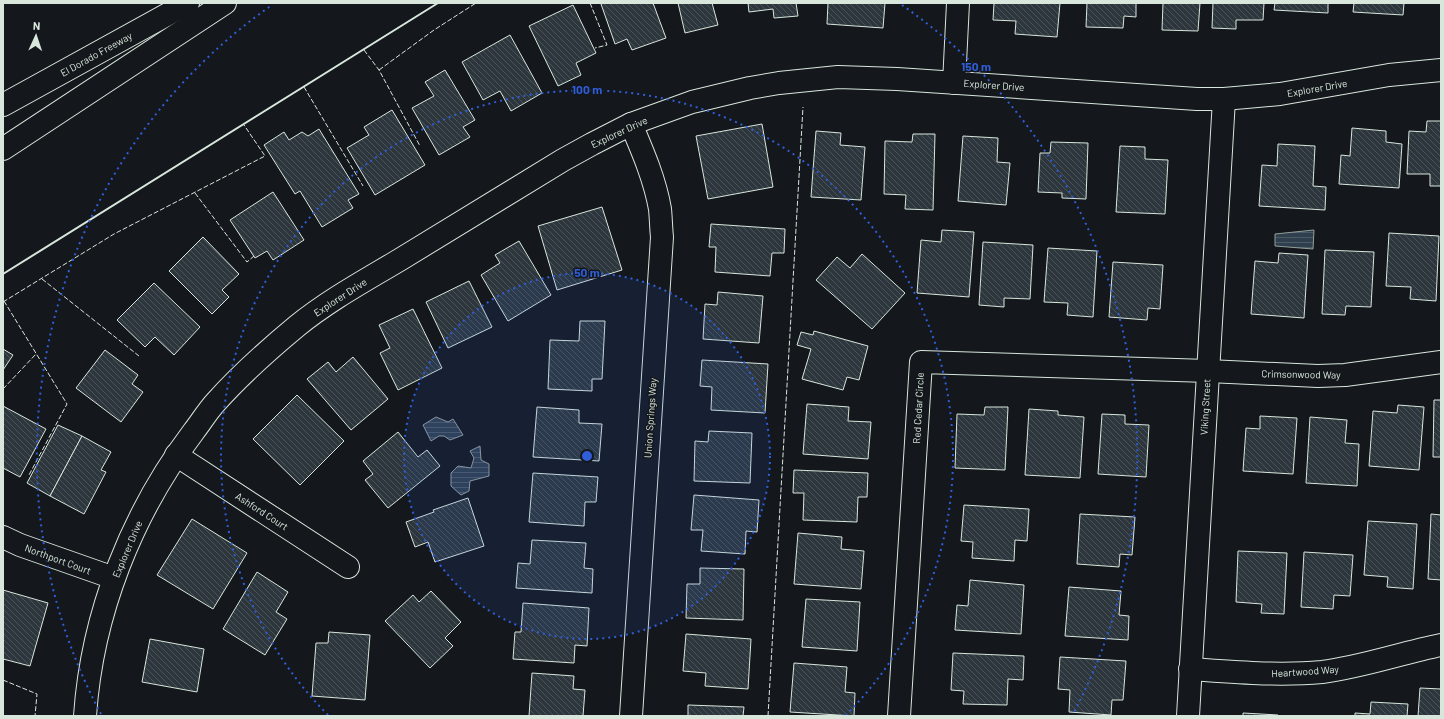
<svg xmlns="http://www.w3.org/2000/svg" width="1444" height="719" font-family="Barlow,sans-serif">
<defs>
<pattern id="water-rules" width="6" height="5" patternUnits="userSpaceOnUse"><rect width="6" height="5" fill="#2f3f4d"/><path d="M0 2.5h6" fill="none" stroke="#4c5b66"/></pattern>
<pattern id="building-back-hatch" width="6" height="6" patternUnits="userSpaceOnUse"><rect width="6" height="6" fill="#2c363c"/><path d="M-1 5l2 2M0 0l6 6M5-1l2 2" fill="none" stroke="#4a5358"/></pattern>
</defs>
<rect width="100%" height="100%" fill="#14181c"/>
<!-- water -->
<g fill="url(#water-rules)" stroke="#939e99">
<polygon points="1314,230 1313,249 1275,246 1275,234"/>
<polygon points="436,417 448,422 453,419 463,435 450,440 444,436 439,436 431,441 423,425"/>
<polygon points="480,446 481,460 489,464 489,476 470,481 469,491 461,495 451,486 451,473 458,466 471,468 474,458 470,451"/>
</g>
<!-- building -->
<g fill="url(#building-back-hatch)" stroke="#d8e6dc">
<polygon points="604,3 653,3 666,38 632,50 627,39 615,44 601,4"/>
<polygon points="678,3 712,3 718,25 685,33"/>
<polygon points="748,3 796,3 798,16 774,18 773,9 749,12"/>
<polygon points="828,3 885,3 883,28 827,24"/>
<polygon points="994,3 1060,3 1057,37 1015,34 1016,21 993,20"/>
<polygon points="1087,3 1136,3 1136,17 1124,16 1123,28 1086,27"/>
<polygon points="1150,3 1200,3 1198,31 1162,30 1163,3"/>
<polygon points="1213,3 1264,3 1263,20 1236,20 1236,29 1212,28"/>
<polygon points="1275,3 1328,3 1328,13 1274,10"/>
<polygon points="1354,3 1404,3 1403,15 1353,12"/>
<polygon points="573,5 596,53 576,63 581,75 558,86 529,26"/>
<polygon points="510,35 542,93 511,111 500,91 483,100 462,62"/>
<polygon points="445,70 475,120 463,127 470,137 439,155 412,108 434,96 425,82"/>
<polygon points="392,110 425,165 375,195 347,148 369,135 364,127"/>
<polygon points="1427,121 1441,121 1441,186 1430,186 1430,174 1407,174 1409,131 1426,132"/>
<polygon points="762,124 773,187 708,199 696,136"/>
<polygon points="1352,128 1386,131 1386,142 1402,144 1399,188 1339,184 1341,155 1350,156"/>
<polygon points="319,129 359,194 348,200 353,208 322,227 300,191 295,194 264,145 284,132 289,140 302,132 308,136"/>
<polygon points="816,131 841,133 840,145 865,147 861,200 811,197"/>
<polygon points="913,134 935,134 933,210 905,209 906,195 884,194 885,141 912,142"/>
<polygon points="963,136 998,138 997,162 1010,163 1006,205 958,201"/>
<polygon points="1051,142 1088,143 1086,199 1062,198 1062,193 1038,192 1040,153 1050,153"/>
<polygon points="1278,144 1315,146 1313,186 1326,187 1325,210 1259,206 1262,165 1277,166"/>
<polygon points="1120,146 1145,147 1145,159 1168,160 1165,214 1116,212"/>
<polygon points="273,192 304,240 273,260 267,251 255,258 230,220"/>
<polygon points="602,207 622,270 557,290 538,226"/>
<polygon points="711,224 785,229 784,253 772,253 770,276 715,272 716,247 709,247"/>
<polygon points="942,230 974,232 969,297 917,293 921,240 941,242"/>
<polygon points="1389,233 1439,236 1436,301 1410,299 1411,287 1386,286"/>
<polygon points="203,237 239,274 222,290 229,297 212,314 169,271"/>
<polygon points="519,241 551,295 508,321 481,275 500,263 495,255"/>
<polygon points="983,242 1033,245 1030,299 1004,298 1004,307 979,305"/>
<polygon points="1048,248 1097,251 1093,317 1067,315 1068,303 1044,302"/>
<polygon points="1325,250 1374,252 1371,307 1346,306 1345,315 1322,314"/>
<polygon points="1279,253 1308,255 1304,318 1251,314 1255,261 1278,263"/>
<polygon points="862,254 905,293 872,329 816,280 837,257 850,268"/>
<polygon points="1113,262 1163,265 1160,309 1148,308 1147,320 1109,317"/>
<polygon points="469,281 492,327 448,348 426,302"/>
<polygon points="154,283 200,327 174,355 155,337 145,347 117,320"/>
<polygon points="718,292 763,296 759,343 703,339 705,304 717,305"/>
<polygon points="413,309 442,368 398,390 380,353 390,348 379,325"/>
<polygon points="580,321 605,321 602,379 592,379 592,391 548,389 550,340 579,341"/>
<polygon points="814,331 868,346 859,380 847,377 843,390 802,379 811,349 797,345 801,332 813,335"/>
<polygon points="3,349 13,355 3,370"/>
<polygon points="105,350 138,375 132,384 143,392 121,422 76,388"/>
<polygon points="353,357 388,399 351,430 307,379 328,362 336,372"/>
<polygon points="702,360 768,364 765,413 711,410 712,387 700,386"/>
<polygon points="297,395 344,441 300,485 253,439"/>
<polygon points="1434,400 1441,400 1441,457 1433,457"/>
<polygon points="807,404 849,407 848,421 871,422 868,459 803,454"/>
<polygon points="1398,405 1424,407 1419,470 1369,466 1373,411 1397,413"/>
<polygon points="3,406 46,429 20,477 3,468"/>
<polygon points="537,407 579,410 579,423 602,424 599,461 533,457"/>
<polygon points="985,407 1008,407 1005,470 955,468 957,414 984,415"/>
<polygon points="1029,409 1058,411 1058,415 1084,417 1080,478 1025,475"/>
<polygon points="1102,414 1125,415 1125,424 1149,425 1146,477 1098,474"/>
<polygon points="1260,416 1297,418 1293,474 1243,471 1246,428 1260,429"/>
<polygon points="1310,417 1347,420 1345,443 1359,444 1357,486 1306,483"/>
<polygon points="58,425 82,436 50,496 27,483"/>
<polygon points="709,431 752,433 750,483 694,481 695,441 708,442"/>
<polygon points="398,432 418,457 427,450 440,466 388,508 365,480 373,474 363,461"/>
<polygon points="82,436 111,452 101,470 106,472 84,514 50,496"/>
<polygon points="794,470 868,473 867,497 858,497 857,522 803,520 804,493 793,493"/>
<polygon points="533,473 598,477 596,502 585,502 584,526 529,522"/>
<polygon points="694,495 759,500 757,532 746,531 745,554 701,551 703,530 691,530"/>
<polygon points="468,498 484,546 435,562 428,542 415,547 406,522 434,512 433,510"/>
<polygon points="964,505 1029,509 1027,541 1015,540 1014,561 972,558 973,542 961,541"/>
<polygon points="1080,514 1135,517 1132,555 1120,554 1119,567 1077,564"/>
<polygon points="1431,514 1441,515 1441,580 1428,579"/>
<polygon points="192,519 247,553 213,609 157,575"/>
<polygon points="1368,521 1417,524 1413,589 1387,587 1388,577 1364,575"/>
<polygon points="798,533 842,537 841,549 864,551 861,589 794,584"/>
<polygon points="532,540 586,543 584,568 593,569 592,593 516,588 518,563 530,564"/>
<polygon points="1238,551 1287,553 1284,614 1261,613 1262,604 1236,602"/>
<polygon points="1304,552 1353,555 1350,596 1334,595 1333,609 1301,607"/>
<polygon points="700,568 744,569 743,620 686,618 687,584 700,584"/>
<polygon points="257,572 288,592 276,612 287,619 265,655 223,629"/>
<polygon points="970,580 1024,585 1021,634 955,630 957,605 968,606"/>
<polygon points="1069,587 1121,591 1119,615 1129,616 1128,640 1065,636"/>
<polygon points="3,590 48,603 30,666 3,659"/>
<polygon points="431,591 461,622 445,638 453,646 430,668 385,621 413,595 419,602"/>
<polygon points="806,599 860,602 857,651 802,647"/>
<polygon points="523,603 589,608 587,646 575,645 574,663 513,659 515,632 521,632"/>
<polygon points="329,632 370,635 365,700 312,696 316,643 328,643"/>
<polygon points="686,634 751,639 748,689 705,686 706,673 683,671"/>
<polygon points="150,639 204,649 197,692 142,682"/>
<polygon points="953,653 1024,656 1023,680 1008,679 1007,705 963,704 964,691 951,690"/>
<polygon points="1060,657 1126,661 1123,700 1112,700 1111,715 1069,712 1070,690 1058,689"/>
<polygon points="794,663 847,667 845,692 855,693 854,716 790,712"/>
<polygon points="532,673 574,676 573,689 585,690 583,716 529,716"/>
<polygon points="1420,688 1441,689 1441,716 1418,716"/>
<polygon points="1371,702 1408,704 1407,716 1355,716 1355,713 1370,714"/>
<polygon points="688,705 744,707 743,716 688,716"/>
<polygon points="1243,713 1278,715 1278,716 1243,716"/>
</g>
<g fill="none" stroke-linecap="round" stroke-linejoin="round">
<!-- minor casing -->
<g stroke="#d8e6dc" stroke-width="24">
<g id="minor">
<polyline points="954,83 958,3"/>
<polyline points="176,455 348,567"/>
<polyline points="3,537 20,545 114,578"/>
<path d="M1190,669C1234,672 1278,676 1322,672C1362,667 1401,653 1441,645"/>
<path d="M85,716C92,613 132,513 194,431C201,422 207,412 215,403C240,375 268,350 297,326C329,300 366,280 401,259C455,226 509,193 563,160L592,144L631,124L692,102L750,88L779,83L838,77L897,79L1197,99H1224L1280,94L1389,75L1441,70"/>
<path d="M631,716L662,237C661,228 661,219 660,209C655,180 643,152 631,124"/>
<polyline points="899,716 921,362 1208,371 1318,376 1345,375 1441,362"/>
<polyline points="1188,716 1224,99"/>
</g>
</g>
<!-- highway casing -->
<g stroke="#d8e6dc" stroke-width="24">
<g id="highway">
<polyline points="3,105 188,3"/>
<polyline points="3,149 225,3"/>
</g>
</g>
<!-- minor -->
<use href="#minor" stroke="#14181c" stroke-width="22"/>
<!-- highway -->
<use href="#highway" stroke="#14181c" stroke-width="22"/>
<!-- fence -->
<g stroke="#d8e6dc" stroke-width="1" stroke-dasharray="5 2" stroke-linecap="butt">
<polyline points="590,3 607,45 595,48"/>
<polyline points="364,50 379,70 420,146"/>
<polyline points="379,70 434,30 476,3"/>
<polyline points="304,87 363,186"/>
<polyline points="195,193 247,262 254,256"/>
<polyline points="42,279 139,356"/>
<polyline points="4,301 67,404 29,475"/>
<polyline points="3,302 114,234 265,156 244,125"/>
<polyline points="3,389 36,354"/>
<polyline points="3,680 37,694 35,716"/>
<polyline points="768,716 803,107"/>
</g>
<!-- wall -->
<polyline stroke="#d8e6dc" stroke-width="2" points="3,274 438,3"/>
</g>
<!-- distance rings -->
<circle cx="587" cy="456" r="183" fill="#305dd8" fill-opacity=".12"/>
<g fill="none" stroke="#305dd8" stroke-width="2" stroke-dasharray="2 4">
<circle cx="587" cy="456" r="183"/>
<path d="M328 715A366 366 0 1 1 846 715"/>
<path d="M101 714A550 550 0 0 1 272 5M902 5A550 550 0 0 1 1073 714"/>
</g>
<g text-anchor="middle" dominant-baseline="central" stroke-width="3" stroke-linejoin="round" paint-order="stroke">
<!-- street labels -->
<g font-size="10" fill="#d8e6dc" stroke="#14181c">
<text transform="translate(96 54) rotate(-29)">El Dorado Freeway</text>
<text transform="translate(994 85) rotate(4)">Explorer Drive</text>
<text transform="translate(1317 88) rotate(-10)">Explorer Drive</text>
<text transform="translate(619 132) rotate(-25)">Explorer Drive</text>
<text transform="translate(340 297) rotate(-33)">Explorer Drive</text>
<text transform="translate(1301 374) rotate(1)">Crimsonwood Way</text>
<text transform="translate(1205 407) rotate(-87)">Viking Street</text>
<text transform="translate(918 408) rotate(-87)">Red Cedar Circle</text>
<text transform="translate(650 418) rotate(-86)">Union Springs Way</text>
<text transform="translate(262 511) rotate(33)">Ashford Court</text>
<text transform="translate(127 549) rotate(-67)">Explorer Drive</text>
<text transform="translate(58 559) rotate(20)">Northport Court</text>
<text transform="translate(1305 671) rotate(-4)">Heartwood Way</text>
</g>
</g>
<circle cx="587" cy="456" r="6" fill="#305dd8" stroke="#14181c" stroke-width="2"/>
<g font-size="12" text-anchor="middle" font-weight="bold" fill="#305dd8" stroke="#14181c" stroke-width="3" stroke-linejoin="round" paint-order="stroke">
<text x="976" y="71">150 m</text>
<text x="587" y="94">100 m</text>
<text x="587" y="277">50 m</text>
</g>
<!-- border -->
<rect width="1444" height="719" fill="none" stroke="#d8e6dc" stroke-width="8"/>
<!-- north arrow -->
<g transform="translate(36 36) rotate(3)" stroke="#14181c" stroke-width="3" paint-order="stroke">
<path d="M0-3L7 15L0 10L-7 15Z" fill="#d8e6dc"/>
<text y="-6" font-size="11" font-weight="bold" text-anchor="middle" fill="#d8e6dc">N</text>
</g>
</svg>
